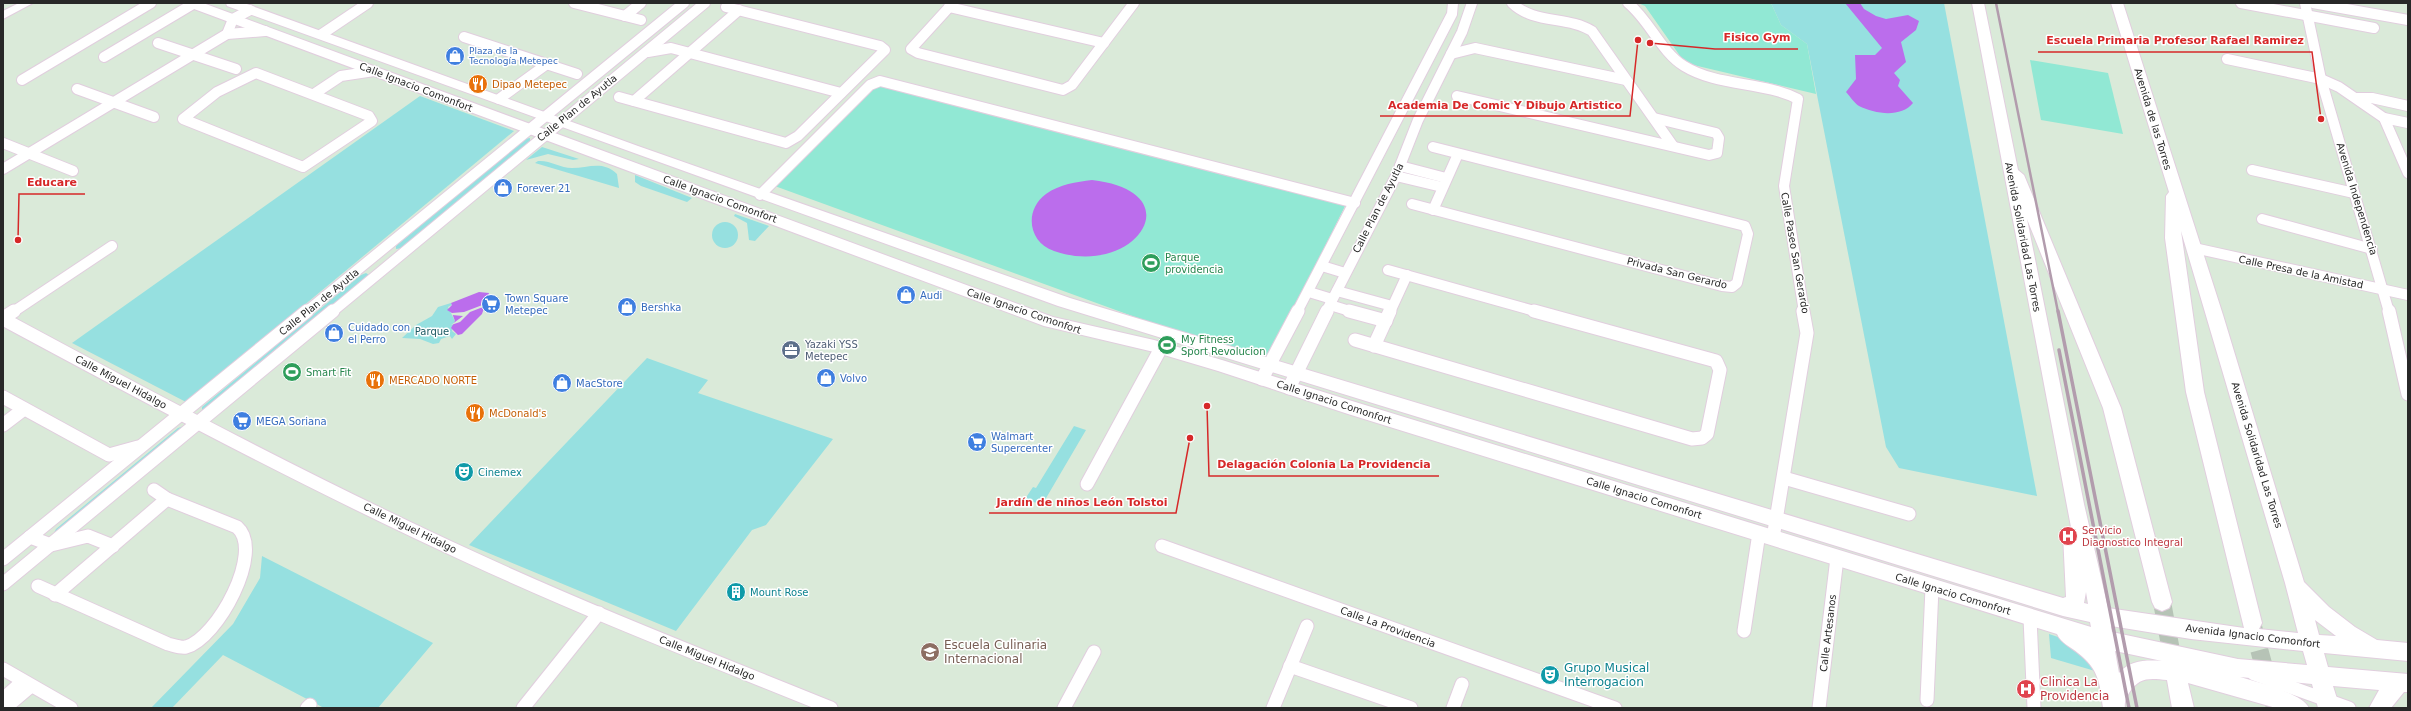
<svg xmlns="http://www.w3.org/2000/svg" width="2411" height="711" font-family="'DejaVu Sans',sans-serif">
<rect width="100%" height="100%" fill="#daead9"/>
<!-- green -->
<g fill="#96e0e0">
<polygon points="1771,3 1944,3 2037,496 1899,468 1886,447 1807,44 1781,25"/>
<polygon points="420,96 514,131 190,400 186,402 72,343"/>
<polygon points="530,138 530,141 403,248 396,249 396,246 524,139"/>
<polygon points="542,147 579,159 573,160 548,154 526,160"/>
<path d="M538,161C550,160 560,168 572,168C588,168 603,160 617,174L619,188L535,163Z"/>
<polygon points="635,175 692,198 687,202 641,186 635,182"/>
<polygon points="735,214 769,226 755,241 749,240 747,223 734,216"/>
<circle cx="725" cy="235" r="13"/>
<polygon points="366,273 369,275 202,411 202,407 361,275"/>
<polygon points="451,303 452,305 448,307 455,321 452,331 456,334 452,339 450,336 441,339 439,343 433,344 420,339 402,338 416,325 432,316 438,307"/>
<polygon points="647,358 708,380 698,393 833,439 766,525 752,530 676,631 469,545"/>
<polygon points="184,426 55,534 54,533 56,529 178,428"/>
<polygon points="1074,426 1086,430 1042,505 1025,499 1033,487 1036,488"/>
<polygon points="262,556 433,643 378,708 324,708 223,655 172,708 151,708 233,624 260,578"/>
<polygon points="2049,634 2076,643 2095,671 2051,658"/>
</g>
<!-- pitch -->
<g fill="#91e8d4">
<polygon points="1638,3 1771,3 1781,25 1807,44 1816,94 1685,63 1645,6"/>
<polygon points="2030,60 2108,73 2123,134 2041,120"/>
<polygon points="878,82 1346,204 1270,358 1146,321 772,185"/>
</g>
<!-- water -->
<g fill="#bb6dec">
<path d="M1845,3H1860L1864,9L1876,16L1886,19L1908,15L1919,21L1916,30L1901,42L1906,62L1894,73L1900,80L1898,86L1913,103C1901,118 1875,114 1859,106C1854,103 1850,96 1846,92L1856,79L1855,55H1875L1882,48Z"/>
<path d="M1092,180C1195,192 1134,279 1054,251C1028,242 1024,210 1046,194C1060,184 1076,182 1092,180Z"/>
<polygon points="479,292 489,293 482,314 462,334 458,335 451,328 455,321 452,313 447,310 452,305 451,303"/>
</g>
<!-- pier -->
<polygon fill="#daead9" points="485,304 483,307 470,312 460,322 451,325 463,316 452,315 452,313 464,312"/>
<g fill="none" stroke-linecap="round" stroke-linejoin="round">
<!-- secondary-tunnel -->
<g stroke="#b6c3b6" stroke-width="18" stroke-dasharray="18 10" stroke-linecap="butt">
<polyline points="2162,602 2174,667"/>
<polyline points="2252,623 2275,708"/>
</g>
<!-- minor-far1 casing -->
<g stroke="#e1cede" stroke-width="12">
<g id="minor-far1">
<polyline points="574,3 641,20"/>
<polyline points="953,3 911,49 918,53 1063,90 1072,85 1134,3"/>
<path d="M1512,3C1533,24 1568,16 1592,31L1673,146"/>
<path d="M1628,3C1650,21 1661,52 1684,66C1718,87 1763,81 1798,99L1784,186L1804,312"/>
<polyline points="2241,3 2374,28"/>
<polyline points="2305,3 2321,79 2389,312"/>
<polyline points="2313,3 2408,20"/>
<polyline points="949,7 1104,43"/>
<polyline points="625,16 641,3"/>
<polyline points="227,34 233,19 250,10"/>
<polyline points="322,34 368,3"/>
<polyline points="464,37 577,74"/>
<polyline points="158,43 236,69"/>
<polyline points="648,52 671,48 841,93"/>
<polyline points="1451,54 1475,48 1626,80"/>
<polyline points="104,57 193,4"/>
<polyline points="2227,59 2321,79 2339,87 2384,118 2408,173"/>
<polygon points="256,73 369,116 372,121 303,167 183,119 217,92"/>
<polyline points="22,80 151,3"/>
<polyline points="77,89 154,117"/>
<polyline points="314,94 341,76 374,71"/>
<polyline points="1457,96 1709,155 1717,153 1719,138 1716,133 1654,118"/>
<polyline points="619,97 786,143 798,136 885,50 880,46 726,7"/>
<polyline points="2356,98 2372,98 2408,106"/>
<polyline points="499,99 547,64"/>
<polyline points="634,101 739,10"/>
<polyline points="2384,118 2408,123"/>
<polyline points="3,143 73,171"/>
<polyline points="1400,166 1446,178"/>
<polyline points="3,169 227,34 265,31"/>
<polyline points="2252,170 2354,193"/>
<polyline points="1396,176 1442,187"/>
<polyline points="760,195 870,85 880,81 1355,203"/>
<polyline points="1412,204 1722,286 1732,287 1737,283 1748,234 1745,226 1433,147"/>
<polyline points="1433,210 1458,154"/>
<polyline points="2262,219 2372,249"/>
<polyline points="2194,248 2408,295"/>
<polyline points="1322,266 1345,273"/>
<polyline points="1388,270 1538,312"/>
<polyline points="1337,291 1392,306"/>
<polyline points="1309,292 1332,299"/>
<polyline points="1330,305 1353,312"/>
<polyline points="13,312 112,246"/>
<polyline points="306,312 684,3"/>
<polyline points="332,312 705,3"/>
<polyline points="1297,312 1452,14 1453,3"/>
<polyline points="1326,312 1396,176 1418,120 1462,32 1472,3"/>
<polyline points="1390,312 1407,275"/>
</g>
</g>
<!-- minor casing -->
<g stroke="#e1cede" stroke-width="15">
<g id="minor">
<polyline points="1349,311 1386,321"/>
<polyline points="2389,311 2408,394"/>
<polyline points="3,318 14,311"/>
<path d="M3,319C157,402 311,484 470,557C589,612 710,659 831,708"/>
<polyline points="1355,340 1692,439 1702,438 1707,434 1720,370 1716,361 1534,311"/>
<polyline points="1374,346 1390,311"/>
<polyline points="1262,379 1298,311"/>
<polyline points="1289,388 1327,311"/>
<polyline points="3,397 109,455 138,447"/>
<polyline points="3,425 24,409"/>
<polyline points="1784,478 1909,514"/>
<polyline points="1087,484 1161,348"/>
<polyline points="30,537 51,545 88,536 113,546"/>
<polyline points="1773,538 1807,333 1803,311"/>
<polyline points="1162,546 1615,708"/>
<polyline points="3,559 307,311"/>
<polyline points="3,584 333,311"/>
<path d="M38,586L168,644C173,645 180,648 186,647C217,639 265,551 237,527L167,499L154,490"/>
<polyline points="55,595 167,499"/>
<polyline points="2030,618 2034,708"/>
<polyline points="1744,631 1759,533"/>
<polyline points="1290,666 1411,708"/>
<polyline points="3,669 71,708"/>
<polyline points="2254,674 2349,708"/>
<polyline points="3,699 23,681"/>
<polyline points="1927,700 1932,588"/>
<polyline points="5,708 31,686"/>
<polyline points="307,708 310,705"/>
<polyline points="523,708 599,613"/>
<polyline points="1064,708 1094,652"/>
<polyline points="1273,708 1307,626"/>
<polyline points="1453,708 1462,684"/>
<polyline points="1819,708 1837,558"/>
</g>
</g>
<!-- tertiary casing -->
<g stroke="#e1cede" stroke-width="2">
<polygon id="tertiary" points="19,3 33,3 3,19 3,11"/>
</g>
<!-- secondary casing -->
<g stroke="#e1cede" stroke-width="2">
<path id="secondary" d="M185,3H203L1053,317L1154,340L1222,360L1352,401L2091,627L2090,622L2063,616L1058,306L227,6L226,3H244L638,146L1070,298L2063,598L2066,597L2063,534L2066,528L2071,527L1972,3H1984L2018,170L2024,175L2121,408L2172,602L2169,608L2162,611L2155,608L2152,602L2103,408L2027,219L2084,504L2108,608L2244,628L2186,392L2165,238L2166,196L2169,192L2111,3H2123L2223,315L2304,582L2329,607L2355,627L2377,640L2408,643V661L2324,653L2328,667L2408,674V692H2404L2391,708H2369L2379,690L2333,686L2340,708H2318L2312,684L2240,677C2257,682 2302,693 2309,708H2276L2188,683L2194,708H2172L2167,680C2149,678 2139,677 2129,693C2126,698 2124,702 2125,708H2103C2100,684 2099,669 2078,653C2071,647 2061,643 2057,634L1348,414L1218,371L1154,352L1044,326L186,6ZM2181,231L2285,583L2298,633L2259,629L2262,623L2204,392ZM2086,592L2088,604L2084,603ZM2315,620L2336,636L2319,635ZM2111,626L2191,639L2303,651L2307,665L2238,659L2112,632ZM2115,651L2162,661C2146,660 2130,660 2119,673Z"/>
</g>
<!-- minor-far1 -->
<use href="#minor-far1" stroke="#fff" stroke-width="10"/>
<!-- minor -->
<use href="#minor" stroke="#fff" stroke-width="13"/>
<!-- tertiary -->
<use href="#tertiary" fill="#fff" fill-rule="evenodd"/>
<!-- secondary -->
<use href="#secondary" fill="#fff" fill-rule="evenodd"/>
<!-- rail-far1 -->
<polyline stroke="#b29cad" stroke-width="2.5" points="1996,3 2058,312"/>
<!-- rail -->
<g stroke="#b29cad" stroke-width="3.5">
<polyline points="2058,311 2137,708"/>
<polyline points="2059,350 2129,708"/>
</g>
</g>
<!-- icons -->
<defs>
<g id="shop-disc" transform="scale(1)"><circle r="9.5" fill="#3f7fe0" stroke="#fff"/><path d="M-5-2.5h2.3a2.7 3.5 0 0 1 5.4 0H5L5.5 6h-11ZM-1.5-2.5h3a1.5 2.3 0 0 0-3 0Z" fill="#fff"/></g>
<g id="restaurant-disc" transform="scale(1)"><circle r="9.5" fill="#e8710a" stroke="#fff"/><path d="M-5-6h1v4h1v-4h1v4h1v-4h1v5L-1.5 .5V6h-2V.5L-5-1ZM5-6V6H3V1.5H1.5Q1.5-4 5-6Z" fill="#fff"/></g>
<g id="stadium-disc" transform="scale(1)"><circle r="9.5" fill="#2e9e5b" stroke="#fff"/><path d="M0-5a6.5 5 0 1 0 0 10a6.5 5 0 1 0 0-10ZM-3.5-1.8h7v3.6h-7Z" fill="#fff"/></g>
<g id="supermarket-disc" transform="scale(1)"><circle r="9.5" fill="#3f7fe0" stroke="#fff"/><path d="M-6-5.5h2.5l.6 2H6L4.5 2H-2.5L-4.4-4H-6ZM-1.5 3.2a1.3 1.3 0 1 0 .1 0ZM3 3.2a1.3 1.3 0 1 0 .1 0Z" fill="#fff"/></g>
<g id="office-disc" transform="scale(1)"><circle r="9.5" fill="#5c6f8a" stroke="#fff"/><path d="M-6-3h4V-5.5h4V-3h4V5H-6ZM-1-4.5V-3h2v-1.5ZM-6 0V1H6V0Z" fill="#fff"/></g>
<g id="theatre-disc" transform="scale(1)"><circle r="9.5" fill="#0f9aa8" stroke="#fff"/><path d="M-5-5.5Q0-4 5-5.5V0Q5 5 0 6Q-5 5-5 0ZM-3.3-2.5H-1v1.5H-3.3ZM1-2.5H3.3v1.5H1ZM-2.8 1Q0 5.5 2.8 1Z" fill="#fff"/></g>
<g id="hospital-disc" transform="scale(1)"><circle r="9.5" fill="#e0444e" stroke="#fff"/><path d="M-5-5h3v3.5h4V-5h3V5h-3V1.5h-4V5h-3Z" fill="#fff"/></g>
<g id="building-disc" transform="scale(1)"><circle r="9.5" fill="#0f9aa8" stroke="#fff"/><path d="M-4-6H4V6H1V3H-1V6H-4ZM-2.5-4.3h1.7v1.8h-1.7ZM.8-4.3h1.7v1.8H.8ZM-2.5-1h1.7V.8h-1.7ZM.8-1h1.7V.8H.8Z" fill="#fff"/></g>
<g id="university-disc" transform="scale(1)"><circle r="9.5" fill="#8d6e63" stroke="#fff"/><path d="M0-5L7-2L0 1L-7-2ZM-4 1L0 2.5L4 1V4Q0 6-4 4Z" fill="#fff"/></g>
</defs>
<g fill-rule="evenodd">
<use href="#shop-disc" x="455" y="56"/>
<use href="#restaurant-disc" x="478" y="84"/>
<use href="#shop-disc" x="503" y="188"/>
<use href="#stadium-disc" x="1151" y="263"/>
<use href="#shop-disc" x="906" y="295"/>
<use href="#supermarket-disc" x="491" y="304"/>
<use href="#shop-disc" x="627" y="307"/>
<use href="#shop-disc" x="334" y="333"/>
<use href="#stadium-disc" x="1167" y="345"/>
<use href="#office-disc" x="791" y="350"/>
<use href="#stadium-disc" x="292" y="372"/>
<use href="#shop-disc" x="826" y="378"/>
<use href="#restaurant-disc" x="375" y="380"/>
<use href="#shop-disc" x="562" y="383"/>
<use href="#restaurant-disc" x="475" y="413"/>
<use href="#supermarket-disc" x="242" y="421"/>
<use href="#supermarket-disc" x="977" y="442"/>
<use href="#theatre-disc" x="464" y="472"/>
<use href="#hospital-disc" x="2068" y="536"/>
<use href="#building-disc" x="736" y="592"/>
<use href="#university-disc" x="930" y="652"/>
<use href="#theatre-disc" x="1550" y="675"/>
<use href="#hospital-disc" x="2026" y="689"/>
</g>
<g text-anchor="middle" dominant-baseline="central" stroke-width="3" stroke-linejoin="round" paint-order="stroke">
<!-- far-shop labels -->
<g font-size="9" fill="#366cbe" stroke="#fff" text-anchor="start">
<text x="469" y="51">Plaza de la<tspan x="469" dy="10">Tecnología Metepec</tspan></text>
</g>
<!-- food labels -->
<g font-size="10" fill="#c56008" stroke="#fff" text-anchor="start">
<text x="492" y="84">Dipao Metepec</text>
<text x="389" y="380">MERCADO NORTE</text>
<text x="489" y="413">McDonald's</text>
</g>
<!-- street labels -->
<g font-size="10" fill="#282828" stroke="#fff">
<text transform="translate(416 87) rotate(21)">Calle Ignacio Comonfort</text>
<text transform="translate(577 108) rotate(-39)">Calle Plan de Ayutla</text>
<text transform="translate(2153 119) rotate(73)">Avenida de las Torres</text>
<text transform="translate(720 199) rotate(20)">Calle Ignacio Comonfort</text>
<text transform="translate(2357 199) rotate(73)">Avenida Independencia</text>
<text transform="translate(1378 208) rotate(-63)">Calle Plan de Ayutla</text>
<text transform="translate(2023 237) rotate(79)">Avenida Solidaridad Las Torres</text>
<text transform="translate(1795 253) rotate(80)">Calle Paseo San Gerardo</text>
<text transform="translate(2301 272) rotate(12)">Calle Presa de la Amistad</text>
<text transform="translate(1677 273) rotate(14)">Privada San Gerardo</text>
<text transform="translate(319 302) rotate(-39)">Calle Plan de Ayutla</text>
<text transform="translate(1024 311) rotate(19)">Calle Ignacio Comonfort</text>
<text transform="translate(121 382) rotate(28)">Calle Miguel Hidalgo</text>
<text transform="translate(1334 402) rotate(18)">Calle Ignacio Comonfort</text>
<text transform="translate(2257 455) rotate(73)">Avenida Solidaridad Las Torres</text>
<text transform="translate(1644 498) rotate(17)">Calle Ignacio Comonfort</text>
<text transform="translate(410 528) rotate(26)">Calle Miguel Hidalgo</text>
<text transform="translate(1953 594) rotate(17)">Calle Ignacio Comonfort</text>
<text transform="translate(1388 627) rotate(20)">Calle La Providencia</text>
<text transform="translate(1828 633) rotate(-83)">Calle Artesanos</text>
<text transform="translate(2253 636) rotate(7)">Avenida Ignacio Comonfort</text>
<text transform="translate(707 658) rotate(22)">Calle Miguel Hidalgo</text>
</g>
<!-- shop labels -->
<g font-size="10" fill="#366cbe" stroke="#fff" text-anchor="start">
<text x="517" y="188">Forever 21</text>
<text x="920" y="295">Audi</text>
<text x="505" y="298">Town Square<tspan x="505" dy="12">Metepec</tspan></text>
<text x="641" y="307">Bershka</text>
<text x="348" y="327">Cuidado con<tspan x="348" dy="12">el Perro</tspan></text>
<text x="840" y="378">Volvo</text>
<text x="576" y="383">MacStore</text>
<text x="256" y="421">MEGA Soriana</text>
<text x="991" y="436">Walmart<tspan x="991" dy="12">Supercenter</tspan></text>
</g>
<!-- leisure labels -->
<g font-size="10" fill="#27864d" stroke="#fff" text-anchor="start">
<text x="1165" y="257">Parque<tspan x="1165" dy="12">providencia</tspan></text>
<text x="1181" y="339">My Fitness<tspan x="1181" dy="12">Sport Revolucion</tspan></text>
<text x="306" y="372">Smart Fit</text>
</g>
<!-- park labels -->
<g font-size="10" fill="#1a5862" stroke="#fff">
<text x="432" y="331">Parque</text>
</g>
<!-- service labels -->
<g font-size="10" fill="#4e5e75" stroke="#fff" text-anchor="start">
<text x="805" y="344">Yazaki YSS<tspan x="805" dy="12">Metepec</tspan></text>
</g>
<!-- culture labels -->
<g font-size="10" fill="#0d838f" stroke="#fff" text-anchor="start">
<text x="478" y="472">Cinemex</text>
<text x="750" y="592">Mount Rose</text>
</g>
<!-- health labels -->
<g font-size="10" fill="#be3a42" stroke="#fff" text-anchor="start">
<text x="2082" y="530">Servicio<tspan x="2082" dy="12">Diagnostico Integral</tspan></text>
</g>
<!-- near-education labels -->
<g font-size="12" fill="#785e54" stroke="#fff" text-anchor="start">
<text x="944" y="645">Escuela Culinaria<tspan x="944" dy="14">Internacional</tspan></text>
</g>
<!-- near-culture labels -->
<g font-size="12" fill="#0d838f" stroke="#fff" text-anchor="start">
<text x="1564" y="668">Grupo Musical<tspan x="1564" dy="14">Interrogacion</tspan></text>
</g>
<!-- near-health labels -->
<g font-size="12" fill="#be3a42" stroke="#fff" text-anchor="start">
<text x="2040" y="682">Clinica La<tspan x="2040" dy="14">Providencia</tspan></text>
</g>
</g>
<!-- callouts -->
<path fill="none" stroke="#d62828" stroke-width="1.5" d="M1650 43L1715 49H1798M2321 119L2312 52H2038M1638 40L1630 116H1380M18 240L19 194H85M1207 406L1209 476H1439M1190 438L1176 513H989"/>
<g fill="#d62828" stroke="#fff" stroke-width="1.5">
<circle cx="1650" cy="43" r="4"/>
<circle cx="2321" cy="119" r="4"/>
<circle cx="1638" cy="40" r="4"/>
<circle cx="18" cy="240" r="4"/>
<circle cx="1207" cy="406" r="4"/>
<circle cx="1190" cy="438" r="4"/>
</g>
<g font-size="11" text-anchor="middle" font-weight="bold" fill="#d62828" stroke="#fff" stroke-width="3" stroke-linejoin="round" paint-order="stroke">
<text x="1757" y="41">Fisico Gym</text>
<text x="2175" y="44">Escuela Primaria Profesor Rafael Ramirez</text>
<text x="1505" y="109">Academia De Comic Y Dibujo Artistico</text>
<text x="52" y="186">Educare</text>
<text x="1324" y="468">Delagación Colonia La Providencia</text>
<text x="1082" y="506">Jardín de niños León Tolstoi</text>
</g>
<!-- border -->
<rect width="2411" height="711" fill="none" stroke="#282828" stroke-width="8"/>
</svg>
